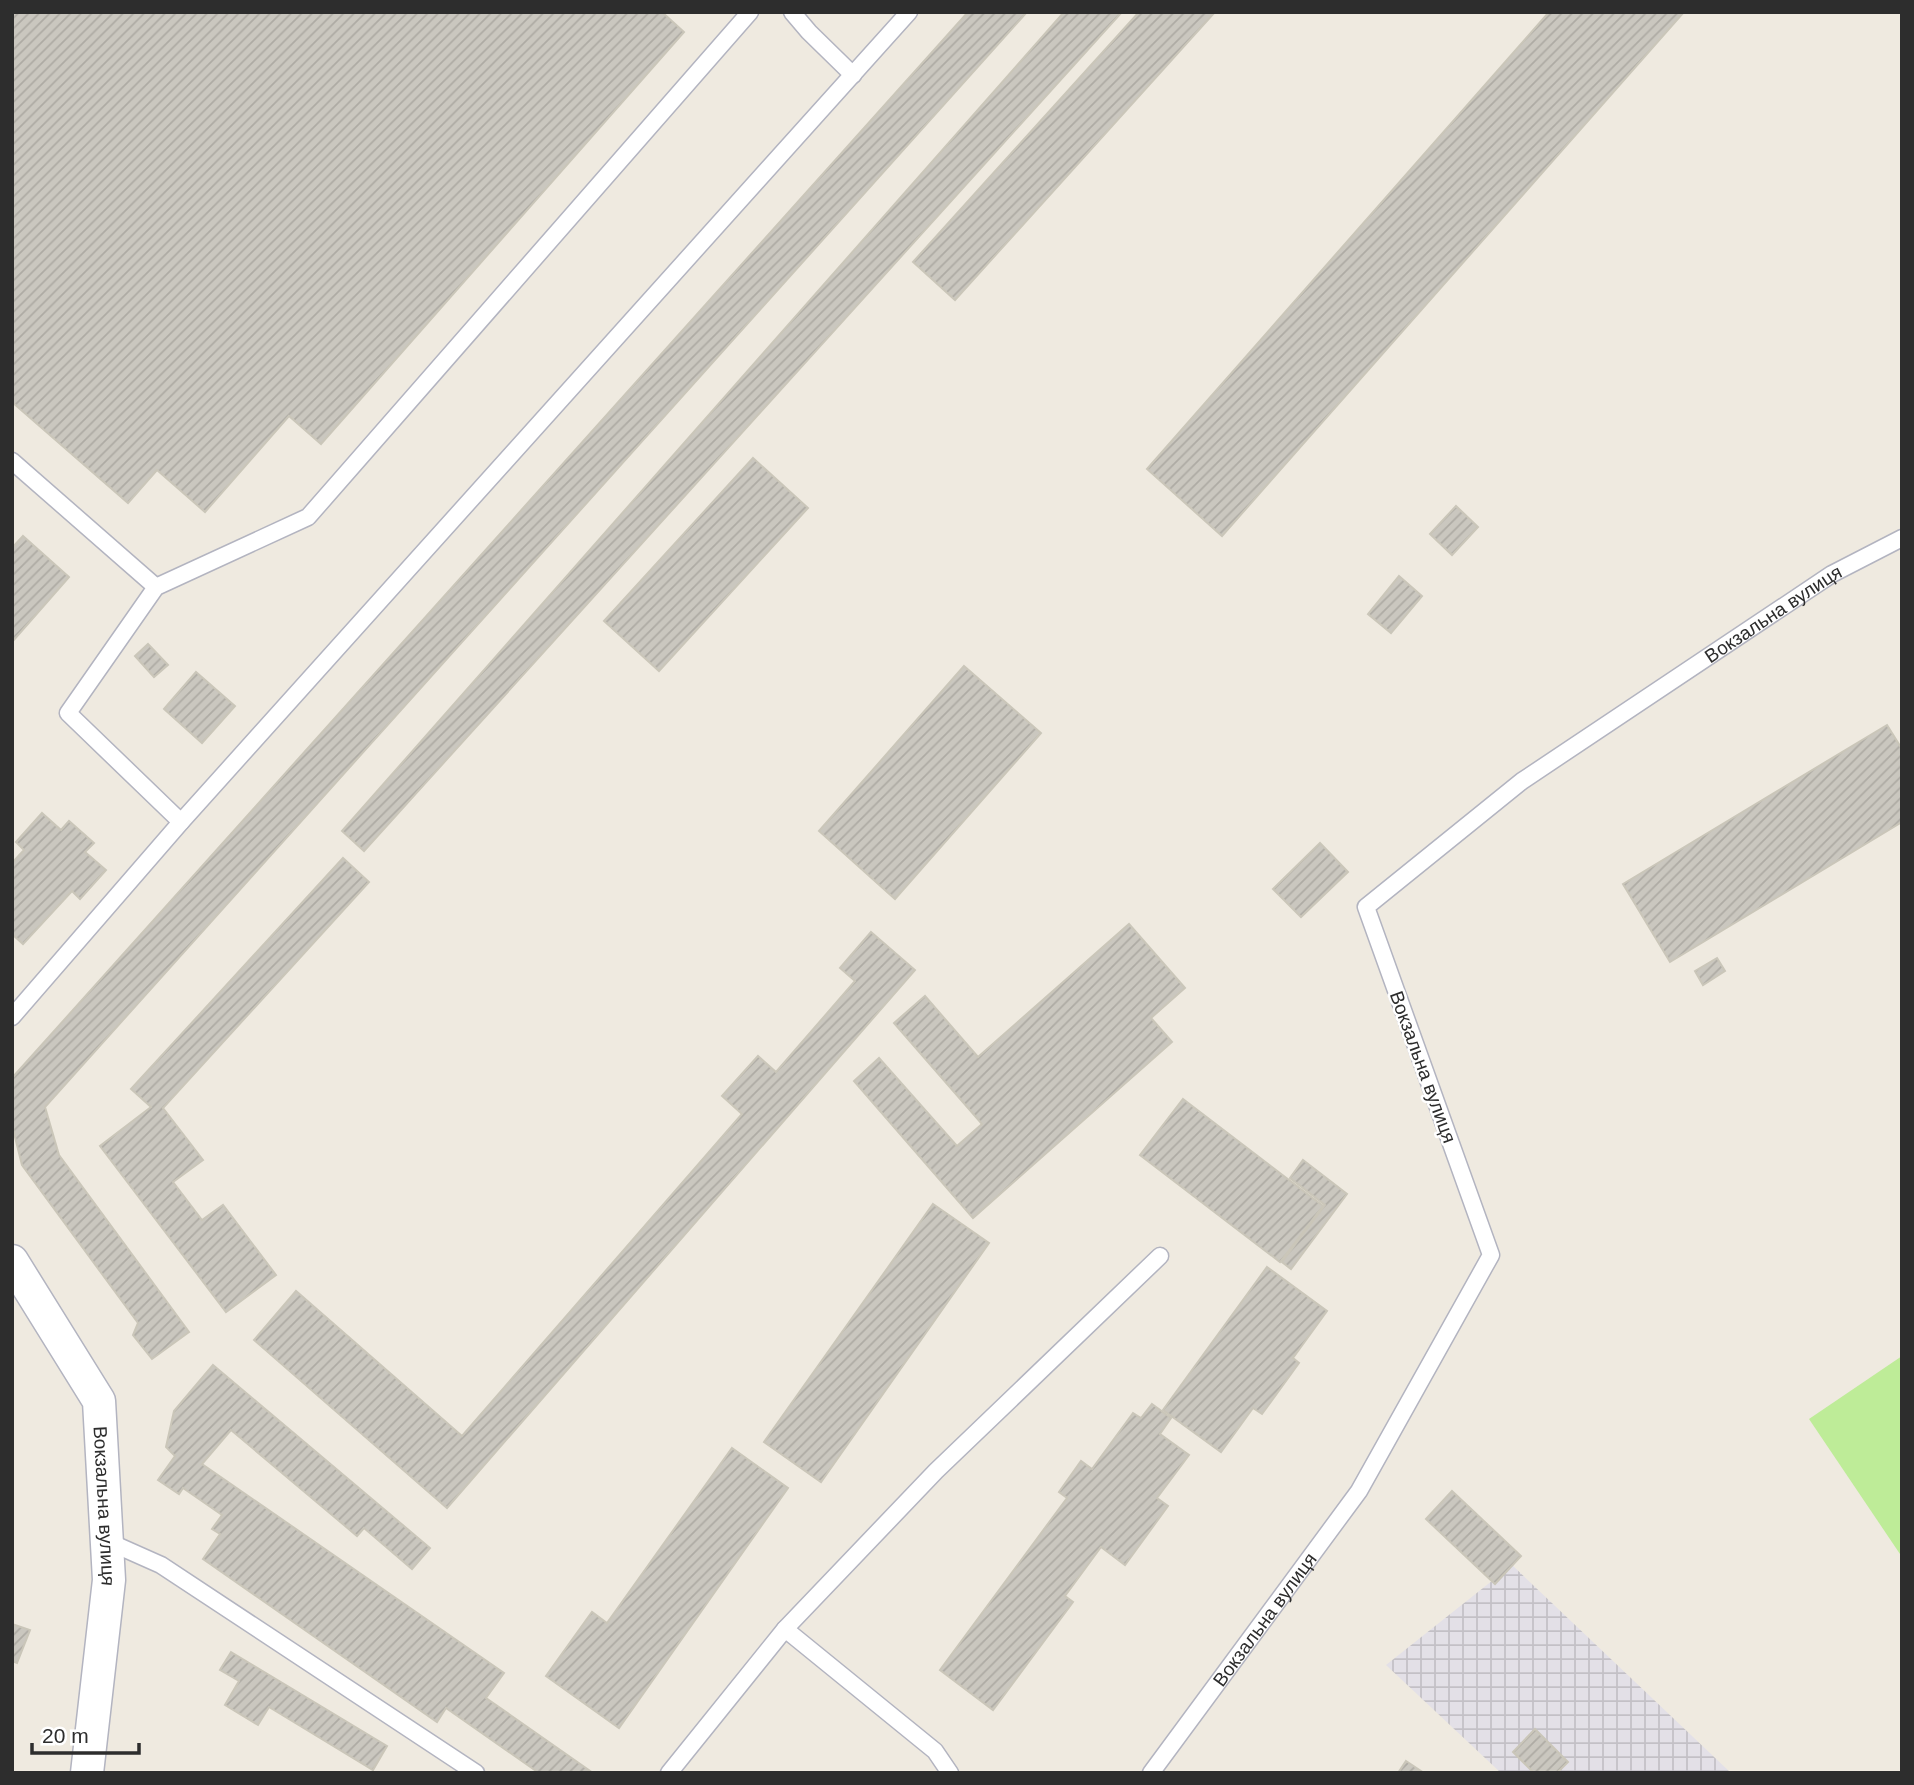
<svg xmlns="http://www.w3.org/2000/svg" width="1914" height="1785" font-family="Helvetica,sans-serif">
<defs>
<pattern id="industrial-grid" width="8" height="8" patternUnits="userSpaceOnUse" patternTransform="scale(1.75)"><rect width="8" height="8" fill="#e3e0e7"/><path d="M0 4h8M4 0v8" fill="none" stroke="#c3c0c6"/></pattern>
<pattern id="building-hatch" width="6" height="6" patternUnits="userSpaceOnUse" patternTransform="scale(1.75)"><rect width="6" height="6" fill="#cac7bf"/><path d="M-1 1l2-2M0 6l6-6M5 7l2-2" fill="none" stroke="#aeaba4"/></pattern>
</defs>
<rect width="100%" height="100%" fill="#efeae0"/>
<!-- industrial -->
<polygon fill="url(#industrial-grid)" points="1512,1565 1731,1773 1501,1773 1386,1665"/>
<!-- pitch -->
<polygon fill="#beec98" points="1902,1356 1902,1557 1809,1419"/>
<!-- building -->
<g fill="url(#building-hatch)" stroke="#cac6b9" stroke-width="2">
<polygon points="12,12 662,12 684,32 321,444 289,416 205,512 157,470 128,503 12,402"/>
<polygon points="968,12 1027,12 45,1107 59,1155 189,1332 152,1359 133,1335 138,1323 22,1165 12,1125 12,1078"/>
<polygon points="1064,12 1122,12 364,851 342,831"/>
<polygon points="1139,12 1215,12 955,300 913,262"/>
<polygon points="1549,12 1684,12 1222,536 1147,469"/>
<polygon points="753,458 808,508 659,671 604,621"/>
<polygon points="1456,506 1478,527 1452,555 1430,534"/>
<polygon points="23,536 69,577 12,642 12,548"/>
<polygon points="1399,576 1422,596 1391,633 1368,614"/>
<polygon points="148,644 168,665 154,677 135,656"/>
<polygon points="964,666 1041,733 895,899 819,831"/>
<polygon points="196,672 235,706 202,743 164,709"/>
<polygon points="1887,725 1902,749 1902,822 1670,962 1623,884"/>
<polygon points="42,813 61,830 69,821 94,843 85,852 106,870 80,899 72,891 23,944 12,934 12,863 24,850 16,842"/>
<polygon points="1320,843 1348,872 1301,917 1273,889"/>
<polygon points="343,858 369,882 163,1108 203,1160 173,1182 202,1220 223,1205 276,1275 226,1312 100,1146 151,1107 131,1089"/>
<polygon points="1129,924 1185,988 1151,1018 1172,1042 973,1218 854,1081 879,1058 957,1146 982,1124 894,1023 925,996 978,1057"/>
<polygon points="871,932 915,970 447,1508 254,1340 296,1291 462,1436 742,1114 722,1096 758,1056 776,1072 855,981 840,968"/>
<polygon points="1717,958 1725,971 1703,985 1695,971"/>
<polygon points="1183,1099 1323,1206 1280,1262 1140,1155"/>
<polygon points="1303,1160 1347,1194 1291,1269 1282,1262 1325,1205 1290,1178"/>
<polygon points="933,1204 989,1243 821,1482 764,1442"/>
<polygon points="1267,1267 1327,1311 1293,1358 1299,1363 1262,1414 1253,1408 1221,1452 1163,1410"/>
<polygon points="213,1365 430,1548 412,1569 364,1528 357,1536 231,1430 202,1464 504,1673 486,1698 593,1773 539,1773 446,1708 437,1722 203,1559 220,1534 212,1529 222,1515 183,1488 179,1494 158,1480 175,1456 166,1447 174,1411"/>
<polygon points="1152,1404 1171,1418 1160,1434 1189,1455 1157,1498 1168,1506 1125,1565 1101,1547 1065,1596 1073,1602 993,1710 940,1670 1067,1498 1059,1492 1081,1461 1092,1469 1133,1413 1141,1418"/>
<polygon points="732,1448 788,1488 619,1728 546,1676 592,1612 607,1623"/>
<polygon points="1452,1491 1521,1556 1495,1584 1426,1519"/>
<polygon points="12,1624 30,1630 17,1663 12,1661"/>
<polygon points="231,1652 387,1746 373,1770 269,1707 258,1725 225,1705 239,1681 220,1670"/>
<polygon points="1535,1729 1568,1762 1557,1773 1534,1773 1513,1752"/>
<polygon points="1406,1761 1424,1773 1398,1773"/>
</g>
<g fill="none" stroke-linecap="round" stroke-linejoin="round">
<!-- service casing -->
<g stroke="#b3b4c0" stroke-width="19">
<g id="service">
<polyline points="792,12 809,32 853,75"/>
<polyline points="12,461 156,587"/>
<polyline points="181,822 68,713 156,587 308,517 750,12"/>
<polyline points="12,1017 181,822 909,12"/>
<polyline points="107,1541 161,1565 476,1773"/>
<polyline points="785,1629 935,1751 950,1773"/>
<polyline points="669,1773 785,1629 936,1471 1160,1256"/>
<path id="s1" d="M1151,1773L1359,1491L1491,1255L1366,907L1522,781L1832,574L1902,538"/>
</g>
</g>
<!-- minor casing -->
<g stroke="#b3b4c0" stroke-width="35">
<g id="minor">
<path id="s2" d="M12,1261L99,1401L109,1580L87,1773"/>
</g>
</g>
<!-- service -->
<use href="#service" stroke="#fff" stroke-width="16"/>
<!-- minor -->
<use href="#minor" stroke="#fff" stroke-width="32"/>
</g>
<g text-anchor="middle" dominant-baseline="central" stroke-width="5" stroke-linejoin="round" paint-order="stroke">
<!-- street labels -->
<g font-size="19" fill="#2d2d2d" stroke="#fff">
<text stroke="none"><textPath href="#s1" startOffset="1493">Вокзальна вулиця</textPath></text>
<text transform="translate(1423 1067) rotate(70)">Вокзальна вулиця</text>
<text stroke="none"><textPath href="#s2" startOffset="270">Вокзальна вулиця</textPath></text>
<text stroke="none"><textPath href="#s1" startOffset="191">Вокзальна вулиця</textPath></text>
</g>
</g>
<!-- border -->
<rect width="1914" height="1785" fill="none" stroke="#2d2d2d" stroke-width="28"/>
<!-- scale -->
<path d="M32 1743v10h107v-10" fill="none" stroke="#2d2d2d" stroke-width="3.5"/>
<text x="42" y="1743" font-size="21" fill="#2d2d2d" stroke="#ffffff" stroke-width="5" paint-order="stroke">20 m</text>
</svg>
